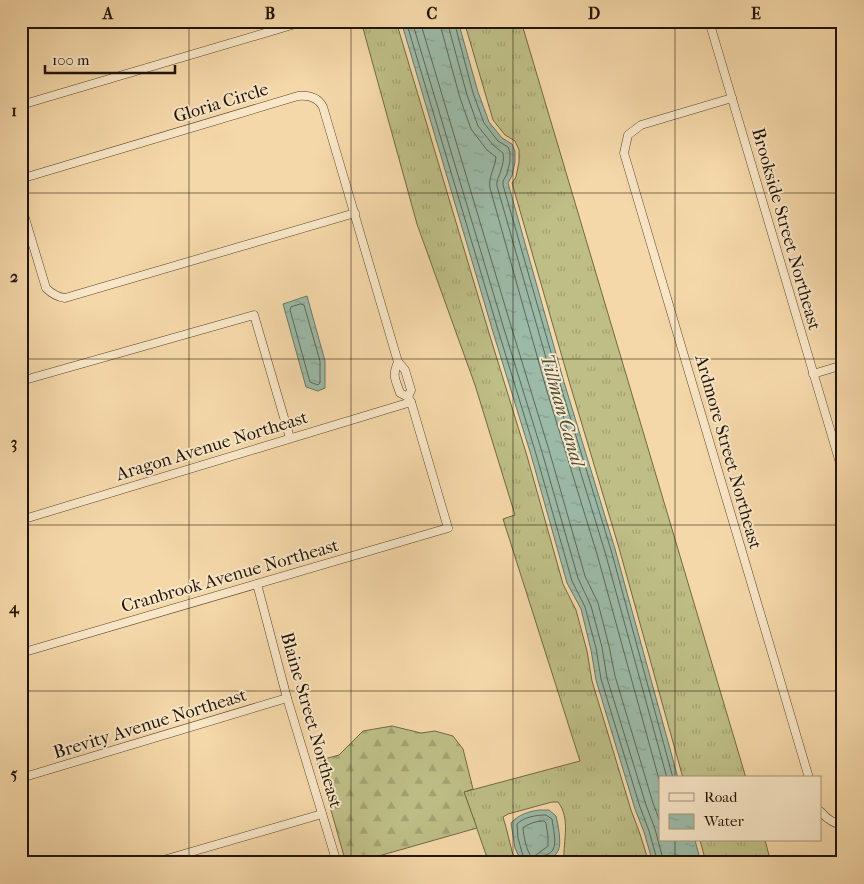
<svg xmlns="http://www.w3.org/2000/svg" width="864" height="884" font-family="'IM FELL French Canon',serif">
<defs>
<pattern id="grass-tufts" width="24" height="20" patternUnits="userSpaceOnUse" patternTransform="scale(1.25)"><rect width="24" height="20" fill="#bebe86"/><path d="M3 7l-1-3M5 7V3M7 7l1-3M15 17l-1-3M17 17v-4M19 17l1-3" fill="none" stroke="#a3a272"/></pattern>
<pattern id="forest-firs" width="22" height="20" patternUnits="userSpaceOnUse" patternTransform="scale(1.25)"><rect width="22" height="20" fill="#bebe86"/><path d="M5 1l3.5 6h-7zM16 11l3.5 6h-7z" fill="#a3a272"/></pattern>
<pattern id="water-ripples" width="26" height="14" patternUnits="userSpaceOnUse" patternTransform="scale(1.25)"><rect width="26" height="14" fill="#9cbaa8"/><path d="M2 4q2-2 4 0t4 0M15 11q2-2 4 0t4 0" fill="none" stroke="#869f8f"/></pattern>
</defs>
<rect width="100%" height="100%" fill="#f5d8a9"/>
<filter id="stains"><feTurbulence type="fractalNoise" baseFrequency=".004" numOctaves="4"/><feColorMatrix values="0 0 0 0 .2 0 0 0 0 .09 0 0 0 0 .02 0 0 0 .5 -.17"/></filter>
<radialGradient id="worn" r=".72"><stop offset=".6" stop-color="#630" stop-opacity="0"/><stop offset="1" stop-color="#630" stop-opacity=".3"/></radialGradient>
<!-- grass -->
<g fill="url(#grass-tufts)" stroke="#706944">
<path d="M361,21H396L489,333L527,456L563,584L576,610L587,651L592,681L631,810L640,834L649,863H551L564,859C563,841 571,819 558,802H552L508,814L503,817C508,832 510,848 516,863H489L464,792L580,761L503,519L515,515L475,385L417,224Z"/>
<polygon points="464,21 521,21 746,778 683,778 619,548 569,381 512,183 516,177 519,162 519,150 515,141 505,135 493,120"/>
<polygon points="700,840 765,840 771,863 706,863"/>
</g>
<!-- forest -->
<polygon fill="url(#forest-firs)" stroke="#706944" points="392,726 421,733 435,731 453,736 463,749 473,789 464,792 477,828 354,863 346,863 317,761 339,755 363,731"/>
<!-- water -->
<g fill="url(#water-ripples)" stroke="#6b7865">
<polygon points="401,21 458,21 478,92 489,122 502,138 512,144 515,151 515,162 512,176 508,183 564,382 615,549 678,778 660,778 660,840 695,840 701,863 653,863 644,832 635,809 596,680 591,650 581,609 567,583 531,455 493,332"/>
<polygon points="307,296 325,361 325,388 318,391 306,387 283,304"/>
<path d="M540,810H549L556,816C558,824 562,844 558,851C555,858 544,862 538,863C533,863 527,863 522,863L515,848L511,823C518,815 529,811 540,810Z"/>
</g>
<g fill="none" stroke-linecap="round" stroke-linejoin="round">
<!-- shore -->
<g stroke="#5f6754" stroke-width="1">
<polyline points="406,21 498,330 536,454 572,581 585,607 596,648 601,679 640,807 649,831 658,863"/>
<polyline points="412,21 504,329 542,452 578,578 591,606 602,647 607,678 646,805 655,829 664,863"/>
<polyline points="420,21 511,326 549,450 585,576 598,603 609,646 615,676 653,803 660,822"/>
<path d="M440,21L441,28L460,98L471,129L487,150L496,157C495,168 488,177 490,188L546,388L597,554L660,783"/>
<path d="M447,21L467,95L478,126L493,145L503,153C504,159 503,164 501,170C500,176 496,179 497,186L554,386L605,552L667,778"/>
<polyline points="454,21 473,93 484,123 498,141 508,147 510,152 510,161 507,174 503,181 503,185 560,384 611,550 673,778"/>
<polygon points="301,304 304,305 320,361 320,383 318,385 310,382 290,310 291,307"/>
<path d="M540,821H544L546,823L548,837V846L532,858C526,849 524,838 523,828C527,824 535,822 540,821Z"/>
<path d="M525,863L518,838L517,824C524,817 536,815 546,815L552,819C553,828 557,842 553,850C550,854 545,855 542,857L540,863"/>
</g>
<!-- minor casing -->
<g stroke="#57452b" stroke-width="9">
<g id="minor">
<polyline points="709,21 843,473"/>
<polyline points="732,98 641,125 628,135 624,153 809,778"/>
<polyline points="21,105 292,25 297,21"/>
<path d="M21,183L27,177L298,96C308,95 318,97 323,107L398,362L405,370L411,390L408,397"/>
<path d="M21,205L46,288C52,294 57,297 65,298L355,213"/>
<polyline points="813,374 843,365"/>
<polyline points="21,381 254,315 290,438"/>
<polyline points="21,520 411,402"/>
<polyline points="257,584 287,698 337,863"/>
<path d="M21,653L448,528L411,402L408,397L400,393C395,378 392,376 398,362"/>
<polyline points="21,778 287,698"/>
<path d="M820,811C826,818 833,824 843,825"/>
<polyline points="153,863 322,814"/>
</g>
</g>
<!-- tertiary casing -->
<g stroke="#57452b" stroke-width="12">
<polyline id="tertiary" points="839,21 843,35"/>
</g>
<!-- minor -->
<use href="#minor" stroke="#f8e6c7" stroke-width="8"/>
<!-- tertiary -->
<use href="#tertiary" stroke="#f8e6c7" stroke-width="10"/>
</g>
<!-- grid -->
<path fill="none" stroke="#221401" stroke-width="1" stroke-opacity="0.55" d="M189,21V863M351,21V863M513,21V863M675,21V778M21,193H843M21,359H843M21,525H843M21,691H843M675,840V863"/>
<g text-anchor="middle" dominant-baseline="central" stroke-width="4" stroke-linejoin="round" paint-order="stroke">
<!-- street labels -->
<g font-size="18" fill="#221401" stroke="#f8e6c7">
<text transform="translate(221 103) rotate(-17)">Gloria Circle</text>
<text transform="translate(786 229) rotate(74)">Brookside Street Northeast</text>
<text transform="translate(212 446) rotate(-17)">Aragon Avenue Northeast</text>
<text transform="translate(728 452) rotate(74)">Ardmore Street Northeast</text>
<text transform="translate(230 576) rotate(-16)">Cranbrook Avenue Northeast</text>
<text transform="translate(311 720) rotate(74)">Blaine Street Northeast</text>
<text transform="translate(150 724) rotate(-17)">Brevity Avenue Northeast</text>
</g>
<!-- water labels -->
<g font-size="19" font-style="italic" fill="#4d4e3b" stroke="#f8e6c7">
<text transform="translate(562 410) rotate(74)">Tillman Canal</text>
</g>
</g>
<!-- margin -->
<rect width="864" height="884" fill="none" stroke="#f5d8a9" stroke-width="55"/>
<!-- legend -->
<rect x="659" y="776" width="162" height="65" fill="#f8e6c7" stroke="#a29278"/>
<rect x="669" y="793" width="25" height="8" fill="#f8e6c7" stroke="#a29278"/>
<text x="704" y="802" font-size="15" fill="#221401">Road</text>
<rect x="669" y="814" width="25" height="15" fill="url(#water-ripples)" stroke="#a29278"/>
<text x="704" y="826" font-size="15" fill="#221401">Water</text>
<!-- scale -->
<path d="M45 65v8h130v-8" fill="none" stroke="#221401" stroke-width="2.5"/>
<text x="52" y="65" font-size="15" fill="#221401" stroke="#f8e6c7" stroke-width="4" paint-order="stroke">100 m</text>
<rect x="28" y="28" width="808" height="828" fill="none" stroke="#221401" stroke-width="2"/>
<g font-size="16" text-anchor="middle" font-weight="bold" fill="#221401">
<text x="108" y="19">A</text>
<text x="270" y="19">B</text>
<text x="432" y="19">C</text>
<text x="594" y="19">D</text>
<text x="756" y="19">E</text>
<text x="14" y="116">1</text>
<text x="14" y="282">2</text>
<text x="14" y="448">3</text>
<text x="14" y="613">4</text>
<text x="14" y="779">5</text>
</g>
<rect width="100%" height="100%" filter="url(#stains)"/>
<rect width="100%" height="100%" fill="url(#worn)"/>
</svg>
